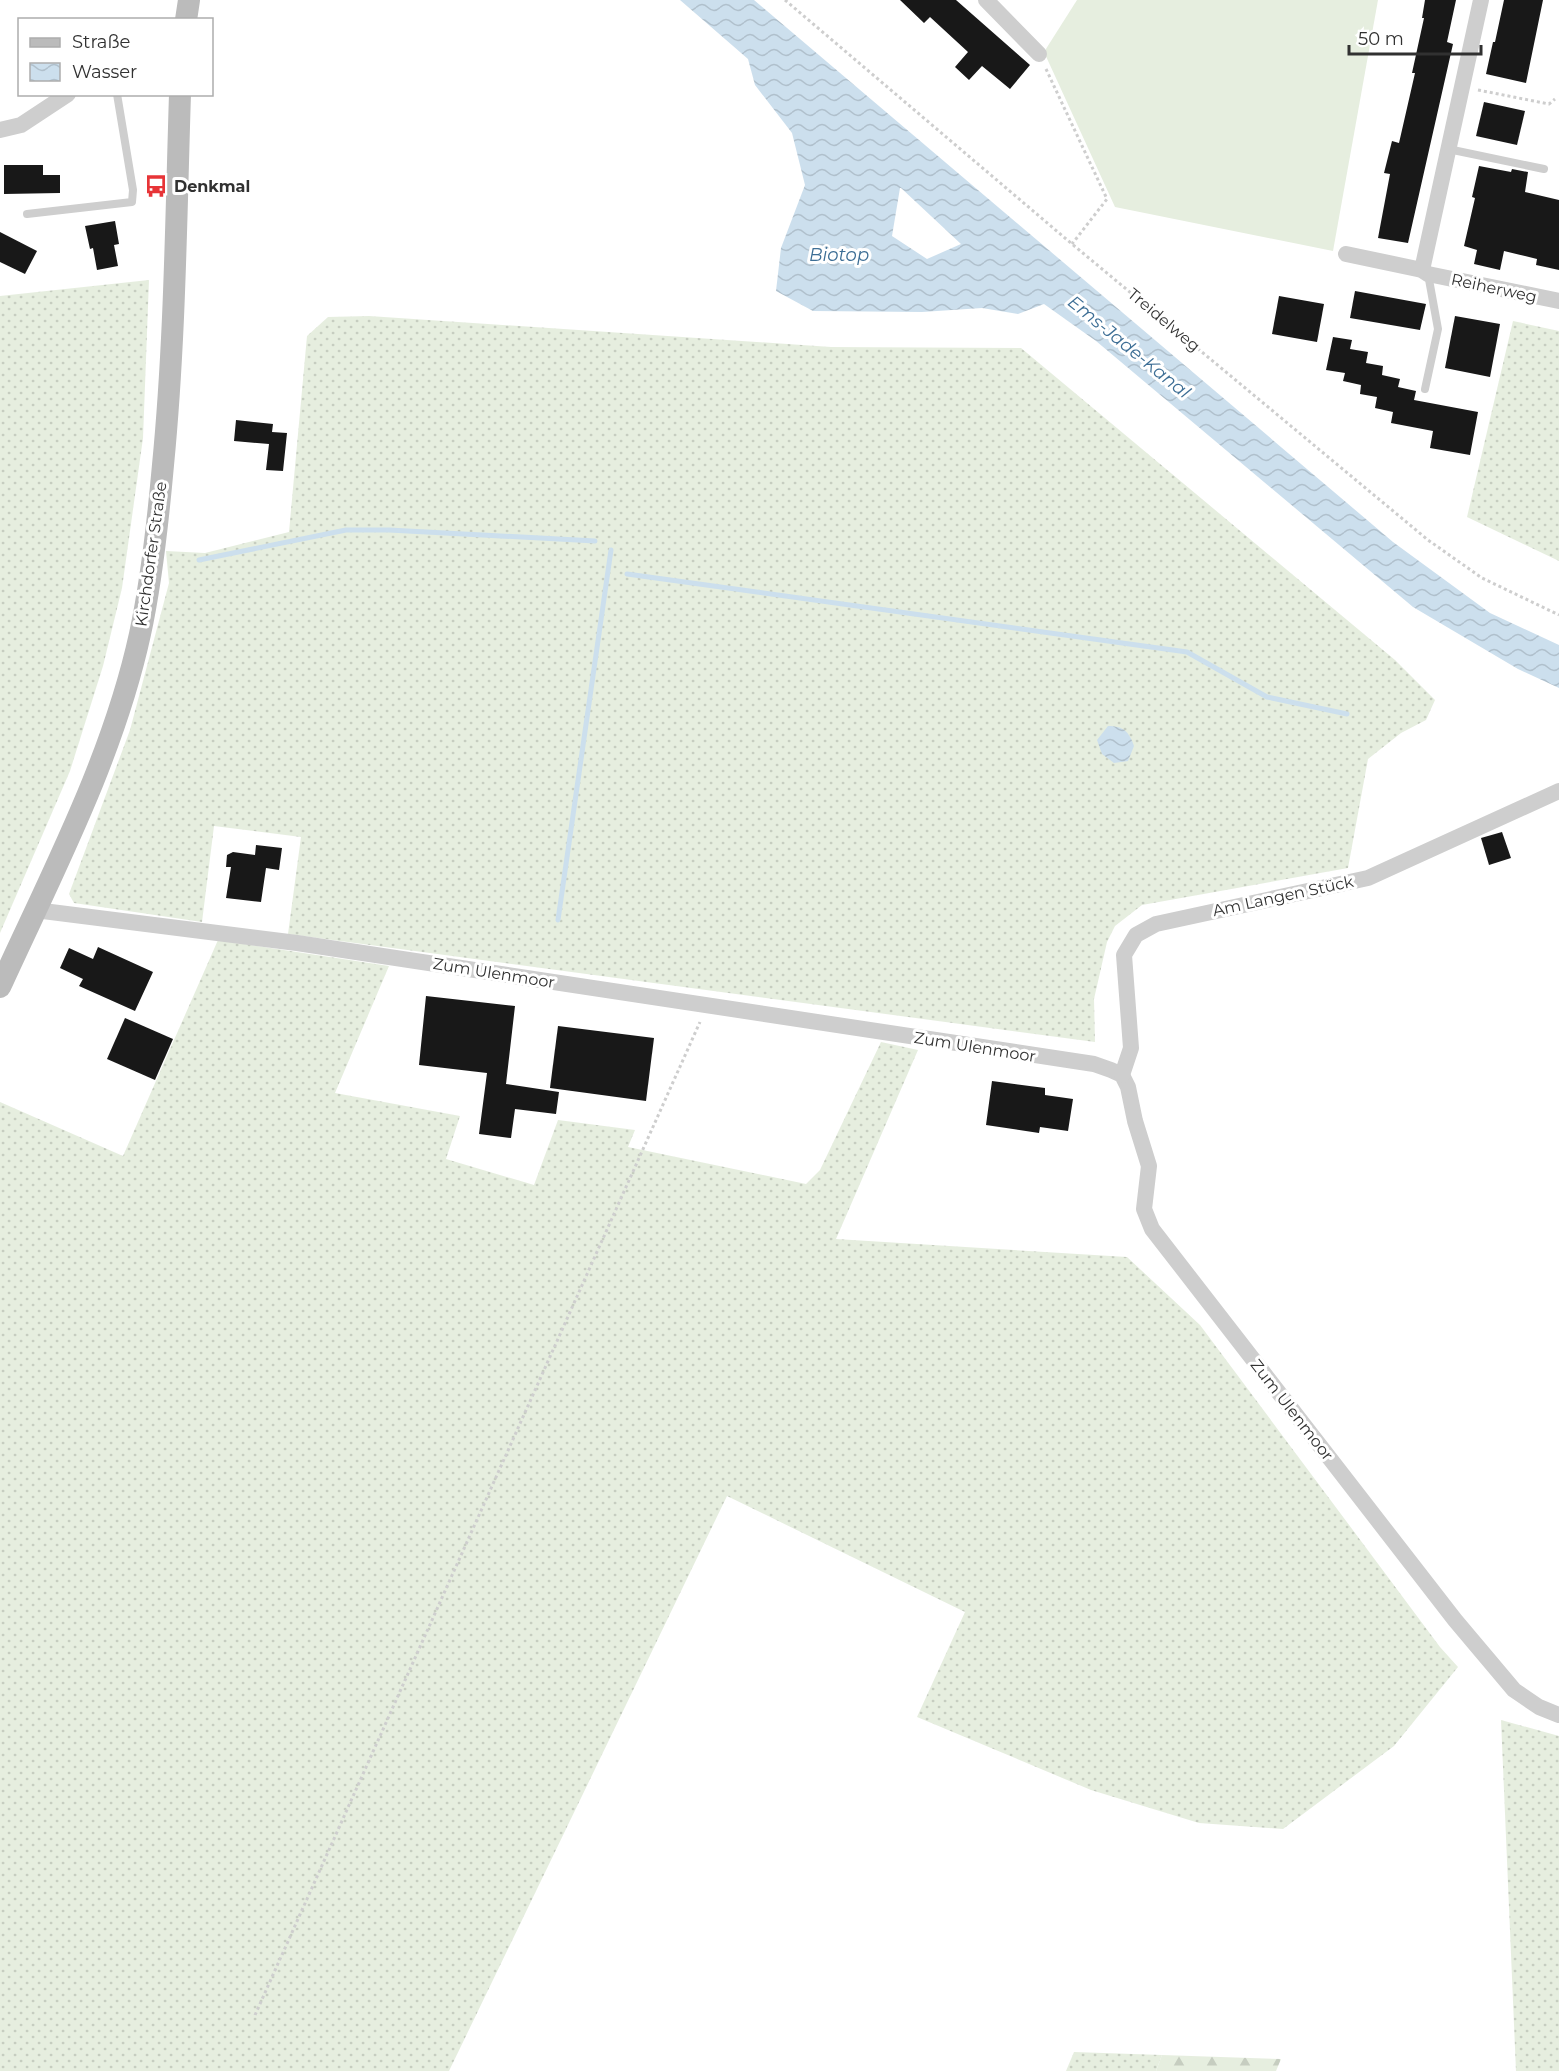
<svg xmlns="http://www.w3.org/2000/svg" width="1559" height="2071" font-family="Montserrat,sans-serif">
<defs>
<pattern id="grass-dots" width="8" height="8" patternUnits="userSpaceOnUse" patternTransform="scale(1.5)"><rect width="8" height="8" fill="#e6eedf"/><path d="M2 2h.1M6 6h.1" fill="none" stroke="#c6cdc0" stroke-width="1.8" stroke-linecap="round"/></pattern>
<pattern id="forest-firs" width="22" height="20" patternUnits="userSpaceOnUse" patternTransform="scale(1.5)"><rect width="22" height="20" fill="#e6eedf"/><path d="M5 1l3.5 6h-7zM16 11l3.5 6h-7z" fill="#c6cdc0"/></pattern>
<pattern id="water-waves" width="16" height="10" patternUnits="userSpaceOnUse" patternTransform="scale(1.5)"><rect width="16" height="10" fill="#ccdfed"/><path d="M0 5q4-4 8 0t8 0" fill="none" stroke="#b0c0cc"/></pattern>
</defs>
<rect width="100%" height="100%" fill="#fff"/>
<!-- grass -->
<g fill="url(#grass-dots)">
<polygon points="149,280 143,438 122,588 103,666 70,771 0,933 0,296"/>
<polygon points="369,316 831,347 1021,348 1395,660 1435,700 1426,720 1401,733 1368,759 1348,868 1142,905 1115,926 1107,942 1094,999 1095,1042 288,934 301,837 214,826 202,922 74,903 69,894 130,730 169,583 166,551 205,553 289,532 307,336 328,317"/>
<polygon points="1513,321 1559,331 1559,561 1467,517"/>
<polygon points="218,940 389,966 335,1093 460,1116 446,1159 534,1185 558,1120 635,1130 628,1147 806,1184 820,1170 881,1042 918,1050 836,1239 1127,1257 1200,1325 1440,1647 1458,1667 1394,1746 1283,1829 1199,1823 1091,1790 917,1717 965,1612 727,1496 449,2071 0,2071 0,1102 123,1156"/>
<polygon points="1501,1720 1559,1736 1559,2071 1516,2071"/>
<polygon points="1074,2052 1162,2055 1156,2071 1066,2071"/>
</g>
<!-- forest -->
<polygon fill="url(#forest-firs)" points="1162,2055 1281,2059 1276,2071 1156,2071"/>
<!-- garden -->
<polygon fill="#e6eedf" points="1077,0 1378,0 1333,251 1115,207 1044,52"/>
<!-- water -->
<g fill="url(#water-waves)" fill-rule="evenodd">
<path d="M680,0H754L1393,542L1490,613L1559,645V688L1518,669L1413,607L1096,341L1044,304L1018,314L982,308L922,312L813,311L776,291L781,248L805,185L792,133L755,85L748,59ZM900,188H901L961,244L927,259L892,236Z"/>
<path d="M1108,726C1124,726 1129,732 1134,746L1128,761L1114,763L1102,754L1097,740Z"/>
</g>
<g fill="none" stroke-linecap="round" stroke-linejoin="round">
<!-- stream -->
<g stroke="#ccdfed" stroke-width="5">
<polyline points="199,560 346,530 389,530 595,541"/>
<polyline points="627,574 1187,652 1267,697 1347,714"/>
<polyline points="558,920 611,550"/>
</g>
</g>
<!-- building -->
<g fill="#181818">
<polygon points="900,0 956,0 1030,65 1010,89 982,66 969,80 955,67 968,52 930,17 924,23"/>
<polygon points="1425,0 1456,0 1447,42 1453,44 1408,243 1378,238 1390,174 1384,173 1392,141 1399,143 1415,73 1412,73 1424,18 1422,18"/>
<polygon points="1504,0 1543,0 1526,83 1486,74 1493,42 1495,42"/>
<polygon points="1484,102 1525,111 1517,145 1476,136"/>
<polygon points="4,165 43,165 43,175 60,175 60,193 4,194"/>
<polygon points="1479,166 1511,172 1512,169 1528,172 1525,192 1559,200 1559,270 1536,265 1537,259 1504,251 1500,270 1474,264 1477,250 1464,246 1475,198 1472,197"/>
<polygon points="115,221 119,244 114,245 118,266 97,270 93,248 90,249 85,226"/>
<polygon points="0,232 37,251 25,274 0,262"/>
<polygon points="1355,291 1426,304 1420,330 1350,318"/>
<polygon points="1279,296 1324,304 1317,342 1272,334"/>
<polygon points="1455,316 1500,324 1490,377 1445,368"/>
<polygon points="1333,337 1352,340 1350,349 1368,352 1366,363 1383,366 1382,375 1400,379 1398,387 1416,391 1414,400 1478,412 1470,455 1430,448 1433,431 1391,423 1393,412 1375,408 1377,397 1360,394 1361,385 1343,381 1345,373 1326,370"/>
<polygon points="236,420 273,424 272,432 287,433 283,471 266,470 269,444 234,441"/>
<polygon points="1502,832 1511,858 1489,865 1481,838"/>
<polygon points="256,845 282,848 279,870 266,868 261,902 226,898 231,867 226,867 227,855 233,852 255,855"/>
<polygon points="98,947 153,972 135,1011 79,986 83,979 60,968 69,948 93,959"/>
<polygon points="426,996 515,1006 506,1084 559,1092 556,1114 515,1109 511,1138 479,1134 487,1073 419,1065"/>
<polygon points="125,1018 173,1039 155,1080 107,1059"/>
<polygon points="558,1026 654,1038 646,1101 550,1088"/>
<polygon points="992,1081 1045,1088 1045,1095 1073,1099 1068,1131 1040,1127 1039,1133 986,1125"/>
</g>
<g fill="none" stroke-linecap="round" stroke-linejoin="round">
<!-- path -->
<g stroke="#cecece" stroke-width="3" stroke-dasharray="3 3" stroke-linecap="butt">
<polyline points="785,0 1072,244 1428,540 1482,578 1559,615"/>
<polyline points="1046,69 1107,199 1072,244"/>
<polyline points="1478,90 1549,104 1555,99"/>
<polyline points="255,2015 700,1022"/>
</g>
<!-- lane -->
<g stroke="#cecece" stroke-width="8">
<polyline points="1448,149 1544,169"/>
<polyline points="27,214 132,202 133,190 117,94"/>
<polyline points="1425,389 1438,329 1428,274"/>
</g>
<!-- street -->
<g stroke="#cecece" stroke-width="16">
<polyline points="986,0 1039,54"/>
<polyline points="0,130 21,125 68,94"/>
<polyline points="1346,254 1422,270 1428,274 1559,301"/>
<polyline points="1422,270 1481,0"/>
<polyline points="35,910 297,943 1094,1064 1111,1070 1122,1075 1128,1087 1135,1121 1149,1166 1144,1209 1152,1229 1455,1620 1514,1690 1539,1707 1559,1715"/>
<polyline points="1122,1075 1131,1048 1124,955 1136,935 1156,924 1368,878 1559,791"/>
</g>
<!-- secondary -->
<g stroke="#bbb" stroke-width="22">
<polyline points="186,20 189,0"/>
<path d="M0,987C52,873 113,758 140,634C152,579 158,521 163,465C175,342 176,218 180,94"/>
</g>
</g>
<!-- icons -->
<defs>
<g id="bus-bare" transform="scale(1.8)"><path d="M-5-6H5V4H4V6H2V4H-2V6H-4V4H-5ZM-3.5-4V0h7V-4ZM-3.5 1.2v1.5H-2V1.2ZM2 1.2v1.5H3.5V1.2Z" fill="#e73437" stroke="#fff" stroke-width="2.5" paint-order="stroke"/></g>
</defs>
<g fill-rule="evenodd">
<use href="#bus-bare" x="156" y="186"/>
</g>
<g text-anchor="middle" dominant-baseline="central" stroke-width="6" stroke-linejoin="round" paint-order="stroke">
<!-- poi labels -->
<g font-size="16" font-weight="bold" fill="#313131" stroke="#fff" text-anchor="start">
<text x="174" y="186">Denkmal</text>
</g>
<!-- street labels -->
<g font-size="16" fill="#313131" stroke="#fff">
<text transform="translate(1494 288) rotate(12)">Reiherweg</text>
<text transform="translate(1164 320) rotate(40)">Treidelweg</text>
<text transform="translate(151 554) rotate(-82)">Kirchdorfer Straße</text>
<text transform="translate(1283 896) rotate(-12)">Am Langen Stück</text>
<text transform="translate(494 973) rotate(9)">Zum Ulenmoor</text>
<text transform="translate(975 1047) rotate(9)">Zum Ulenmoor</text>
<text transform="translate(1292 1410) rotate(52)">Zum Ulenmoor</text>
</g>
<!-- water labels -->
<g font-size="18" font-style="italic" fill="#3d6e95" stroke="#fff">
<text x="839" y="255">Biotop</text>
<text transform="translate(1129 347) rotate(39)">Ems-Jade-Kanal</text>
</g>
</g>
<!-- legend -->
<rect x="18" y="18" width="195" height="78" fill="#ffffff" stroke="#adadad" stroke-width="1.5"/>
<rect x="30" y="38" width="30" height="9" fill="#bbbbbb" stroke="#adadad" stroke-width="1.5"/>
<text x="72" y="48" font-size="18" fill="#313131">Straße</text>
<rect x="30" y="63" width="30" height="18" fill="url(#water-waves)" stroke="#adadad" stroke-width="1.5"/>
<text x="72" y="78" font-size="18" fill="#313131">Wasser</text>
<!-- scale -->
<path d="M1349 45v9h132v-9" fill="none" stroke="#313131" stroke-width="3"/>
<text x="1358" y="45" font-size="18" fill="#313131" stroke="#ffffff" stroke-width="4.5" paint-order="stroke">50 m</text>
</svg>
